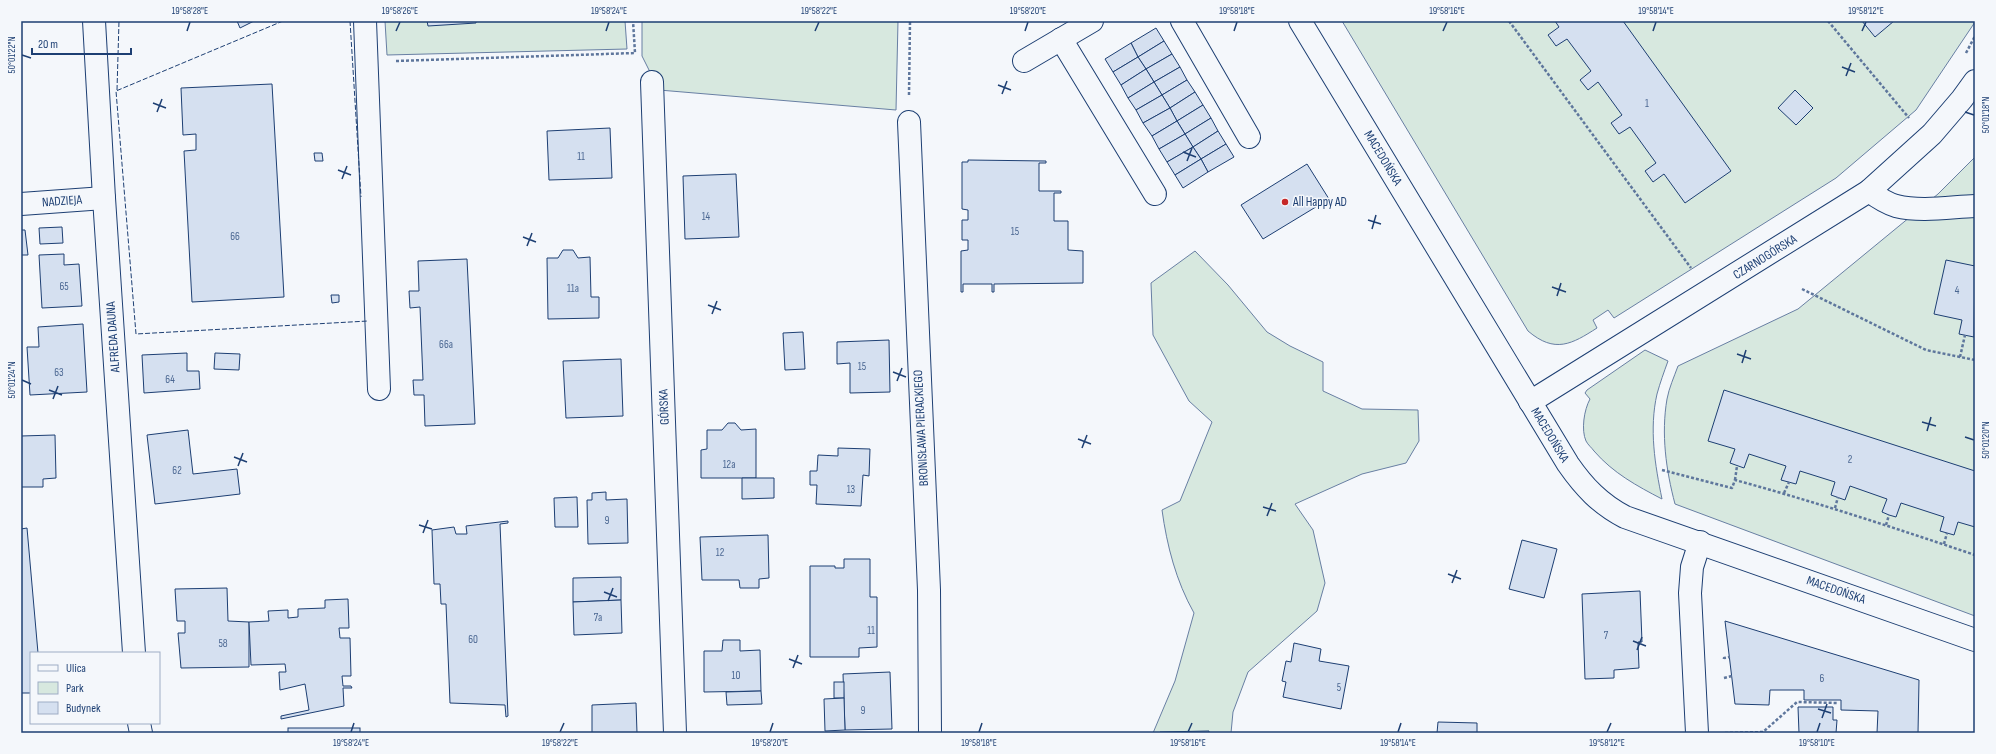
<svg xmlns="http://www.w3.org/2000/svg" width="1996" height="754" font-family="'Sofia Sans Condensed',sans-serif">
<rect width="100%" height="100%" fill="#f4f7fb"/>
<!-- green -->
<g fill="#d7e8df" stroke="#687fa3">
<polygon points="385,21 625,21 627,49 387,55"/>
<polygon points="642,21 898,21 896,110 659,90 642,56"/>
<path d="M1342,21H1975V22L1916,110L1836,178L1614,318L1608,310L1593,320L1597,328C1572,344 1555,354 1528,331Z"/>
<path d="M1975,157V616L1675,504C1666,470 1661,434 1667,399C1669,388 1674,377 1678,366L1798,309L1938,194Z"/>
<path d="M1195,251L1228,285L1267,332L1290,346L1323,362V391L1362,409L1418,410L1419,441L1406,463L1362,474L1295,504L1313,530L1325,583L1317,611L1248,672L1233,712L1231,733H1153L1175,681L1194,613C1176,581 1167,546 1162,510L1180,501L1212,422L1189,401L1153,335L1151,283Z"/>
<path d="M1645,350L1668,361C1664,372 1660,383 1657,394C1649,429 1655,465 1662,499C1637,486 1613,473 1594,451C1592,448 1588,445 1586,441C1581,430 1584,410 1590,399L1585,393L1587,390Z"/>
</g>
<!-- building -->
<g fill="#d5e0f0" stroke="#1d3f73">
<polygon points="237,21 254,21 240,28"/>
<polygon points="427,21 476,21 476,23 428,26"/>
<polygon points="1555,21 1623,21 1731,171 1685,203 1664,174 1653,182 1645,171 1656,163 1630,127 1619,134 1611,123 1622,115 1598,82 1588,90 1580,80 1591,71 1567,39 1556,46 1548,35 1559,27"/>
<polygon points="1862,21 1894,21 1875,37"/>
<polygon points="1156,28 1164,41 1138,57 1131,43"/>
<polygon points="1164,41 1172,54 1146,69 1138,57"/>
<polygon points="1131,43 1138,57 1113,72 1105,59"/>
<polygon points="1172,54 1180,67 1154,82 1146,69"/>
<polygon points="1138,57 1146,69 1121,85 1113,72"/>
<polygon points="1180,67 1187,80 1162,95 1154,82"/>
<polygon points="1146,69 1154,82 1128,98 1121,85"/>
<polygon points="1187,80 1195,92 1170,108 1162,95"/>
<polygon points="1154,82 1162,95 1136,110 1128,98"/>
<polygon points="272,84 284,297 192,302 184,151 196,150 196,134 183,135 181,88"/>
<polygon points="1795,90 1813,108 1796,125 1778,108"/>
<polygon points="1195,92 1203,105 1177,121 1170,108"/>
<polygon points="1162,95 1170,108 1143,123 1136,110"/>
<polygon points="1203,105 1211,118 1185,134 1177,121"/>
<polygon points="1170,108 1177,121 1152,136 1143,123"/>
<polygon points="1211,118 1218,131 1193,147 1185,134"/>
<polygon points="1177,121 1185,134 1159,149 1152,136"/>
<polygon points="610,128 612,178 549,180 547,131"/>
<polygon points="1218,131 1226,144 1201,159 1193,147"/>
<polygon points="1185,134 1193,147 1167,162 1159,149"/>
<polygon points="1226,144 1234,157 1208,172 1201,159"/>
<polygon points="1193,147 1201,159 1175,175 1167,162"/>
<polygon points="314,153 322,153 323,161 315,161"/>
<polygon points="1201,159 1208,172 1183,188 1175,175"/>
<polygon points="968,160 1046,161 1046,163 1039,163 1039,191 1061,191 1061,193 1054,193 1054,221 1068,221 1068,250 1083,251 1083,283 994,284 994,292 992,292 992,284 963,284 963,292 961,292 961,251 968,250 968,240 962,240 962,220 968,220 968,210 962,209 962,162 968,162"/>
<polygon points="1307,164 1329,199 1263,239 1241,205"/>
<polygon points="736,174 739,237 685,239 683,176"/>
<polygon points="62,227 63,243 40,244 39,228"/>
<polygon points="21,230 25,230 28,255 21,255"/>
<polygon points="563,250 573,250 578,258 590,257 591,297 599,297 599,318 548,319 547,258 558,258"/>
<polygon points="64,254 64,265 79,264 82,306 42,308 39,255"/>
<polygon points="467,259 475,424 425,426 424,395 414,395 413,380 423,380 420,307 410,308 409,291 419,291 418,261"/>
<polygon points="1946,260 1975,266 1974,337 1959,334 1962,320 1934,314"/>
<polygon points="331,295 339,295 339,302 332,303"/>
<polygon points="83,324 87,392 30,395 27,347 39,347 38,327"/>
<polygon points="803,332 805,369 785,370 783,333"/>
<polygon points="889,340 890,392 850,393 850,363 837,364 837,342"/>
<polygon points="187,353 187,371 199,371 200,389 144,393 142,355"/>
<polygon points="215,353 240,354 239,370 214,369"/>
<polygon points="621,359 623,416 566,418 563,361"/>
<polygon points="1724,390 1975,471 1975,527 1958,522 1954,535 1940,531 1944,517 1901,503 1896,517 1889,515 1882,512 1887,499 1850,486 1845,500 1831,495 1835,482 1800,471 1796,484 1781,480 1786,466 1749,454 1744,468 1730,463 1735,449 1708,441"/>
<polygon points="728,423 735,423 741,430 756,429 756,478 701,478 701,450 707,449 707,430 722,430"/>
<polygon points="188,430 193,474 237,469 240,494 155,504 147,435"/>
<polygon points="55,435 56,478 43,479 43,487 21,487 21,436"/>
<polygon points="838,448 870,449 869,476 863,475 861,506 816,504 817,485 810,485 810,471 817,471 818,455 838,456"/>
<polygon points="742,478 774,478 774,498 742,499"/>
<polygon points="606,492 606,500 627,499 628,543 588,544 587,500 592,500 592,493"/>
<polygon points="577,497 578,527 555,527 554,498"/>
<polygon points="508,521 508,523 500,524 508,716 506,717 505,705 450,703 446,604 441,604 440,584 434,584 432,530 454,527 456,534 467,534 466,526"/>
<polygon points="27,528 38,653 31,653 31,693 21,693 21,529"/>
<polygon points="768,535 769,578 759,579 759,588 740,588 739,580 702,580 700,537"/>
<polygon points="1522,540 1557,549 1544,598 1509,589"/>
<polygon points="844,559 870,559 870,597 877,597 877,647 859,648 859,657 810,657 810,566 835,566 835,568 844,568"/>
<polygon points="621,577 621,600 573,602 573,578"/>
<polygon points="227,588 228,621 249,622 249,667 181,668 178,633 185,633 185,621 177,621 175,589"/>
<polygon points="1640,591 1642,642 1638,642 1639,668 1614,670 1614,678 1585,679 1582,594"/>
<polygon points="348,599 349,628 339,628 340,638 350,638 351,676 342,676 343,686 351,686 352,688 343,688 344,706 281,719 281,716 309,710 305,684 280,690 279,672 286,672 285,664 251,665 249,622 269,621 268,611 288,610 288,618 298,617 298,609 325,608 325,600"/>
<polygon points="621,600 622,633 574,635 573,602"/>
<polygon points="1725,621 1919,680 1918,733 1877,733 1878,711 1841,710 1841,700 1804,700 1804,690 1770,690 1769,705 1735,704"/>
<polygon points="723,640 740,640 740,651 760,650 761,691 704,692 704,651 722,651"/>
<polygon points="1294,643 1321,649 1319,661 1349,666 1341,709 1283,697 1286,682 1282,681 1286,661 1291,662"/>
<polygon points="890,672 892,729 845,730 843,674"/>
<rect x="834" y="682" width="10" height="16"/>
<polygon points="761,691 762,704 727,705 726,692"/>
<polygon points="844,698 845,730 825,731 824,699"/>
<polygon points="636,703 637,733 592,733 592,705"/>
<polygon points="1798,707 1833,707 1833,720 1837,720 1836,733 1799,733"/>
<polygon points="1438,722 1477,723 1477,733 1437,733"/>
<rect x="288" y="728" width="72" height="5"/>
<polygon points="1209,731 1209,733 1160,733 1160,732"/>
</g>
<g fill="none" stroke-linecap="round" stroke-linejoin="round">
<!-- minor casing -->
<g stroke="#1d3f73" stroke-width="24">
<g id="minor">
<polyline points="94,21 104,198 134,653"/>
<polyline points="365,21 379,389"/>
<polyline points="1182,21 1249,137"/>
<path d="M1300,21L1568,464C1584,487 1600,504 1625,517L1975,640"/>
<polyline points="1061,39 1155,194"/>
<polyline points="1024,61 1092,21"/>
<polyline points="652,82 675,733"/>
<polyline points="909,122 929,590 930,733"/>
<path d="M1869,191C1877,197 1886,203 1896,206C1921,212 1950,207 1975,206"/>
<polyline points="21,204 104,198"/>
<polyline points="1530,402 1869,191 1932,134 1962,99 1975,81"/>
<polyline points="139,723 141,733"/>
<polyline points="1697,733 1690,593 1692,567 1700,542"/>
</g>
</g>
<!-- path -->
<g stroke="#5e769c" stroke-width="2.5" stroke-dasharray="3 2" stroke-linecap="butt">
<polyline points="1509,21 1691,268"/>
<polyline points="1828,21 1909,118"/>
<polyline points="1966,53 1975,36"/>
<polyline points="396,61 635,53 633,21"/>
<polyline points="909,95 910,21"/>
<polyline points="1802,289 1926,350 1975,360"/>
<polyline points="1960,357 1965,335"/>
<path d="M1662,470L1732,488L1735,480C1816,502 1895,528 1975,555"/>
<polyline points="1735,480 1737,466"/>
<polyline points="1784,493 1789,482"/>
<polyline points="1835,508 1838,497"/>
<polyline points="1886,525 1889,515"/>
<polyline points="1944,544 1947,533"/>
<polyline points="1724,659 1724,658 1730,657"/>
<polyline points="1724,678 1732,676"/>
<polyline points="1725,733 1763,732 1797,702 1838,703"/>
</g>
<!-- minor -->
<use href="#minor" stroke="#f4f7fb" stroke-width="22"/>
<!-- fence -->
<g stroke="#1d3f73" stroke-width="1" stroke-dasharray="5 2" stroke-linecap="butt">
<polyline points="283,21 116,91 136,334 368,321"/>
<polyline points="350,21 361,197"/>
<polyline points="117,90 119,21"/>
</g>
</g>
<!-- ticks -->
<path fill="none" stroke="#1d3f73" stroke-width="1.5" d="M187,31L190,22M396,31L400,22M606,31L609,22M815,31L819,22M1025,31L1028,22M1234,31L1237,22M1443,31L1447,22M1653,31L1656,22M1862,31L1866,22M22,55L31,58M1842,67L1855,72M1846,76L1851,63M998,85L1011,90M1002,94L1007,81M153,103L166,108M157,112L162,99M1965,112L1974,115M1183,152L1196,157M1187,161L1192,148M338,170L351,175M342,179L347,166M1368,220L1381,224M1372,229L1376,215M523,237L536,242M527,246L532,233M1552,287L1566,292M1557,296L1561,283M708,305L721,310M712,314L717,301M1737,354L1751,359M1742,363L1746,350M893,372L906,377M22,380L31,384M897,381L902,368M49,390L62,395M53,399L58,386M1922,422L1936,426M1927,431L1931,417M1965,437L1974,440M1078,439L1091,444M1082,448L1087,435M234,457L247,462M238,466L243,453M1263,507L1276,511M1267,516L1272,503M419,525L432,529M423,533L428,520M1448,574L1461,579M1452,583L1457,570M604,592L617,597M608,601L613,588M1633,641L1646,646M1637,650L1642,637M789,659L802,664M793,668L798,655M1818,709L1831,713M1822,718L1827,704M351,732L354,723M560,732L564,723M770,732L773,723M979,732L982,723M1188,732L1192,723M1398,732L1401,723M1607,732L1611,723M1817,732L1820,723"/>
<!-- markers -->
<circle fill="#c62828" stroke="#f4f7fb" stroke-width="1.5" cx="1285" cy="202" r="4"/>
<g text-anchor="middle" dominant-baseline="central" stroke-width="3" stroke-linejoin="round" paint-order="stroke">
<!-- number labels -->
<g font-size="11" fill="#4b6792">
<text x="1647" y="103">1</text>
<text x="581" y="156">11</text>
<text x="706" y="216">14</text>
<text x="1015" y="231">15</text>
<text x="235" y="236">66</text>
<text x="64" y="286">65</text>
<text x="573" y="288">11a</text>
<text x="1957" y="290">4</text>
<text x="446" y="344">66a</text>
<text x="862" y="366">15</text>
<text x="59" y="372">63</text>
<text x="170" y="379">64</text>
<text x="1850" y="459">2</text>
<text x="729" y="464">12a</text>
<text x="177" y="470">62</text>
<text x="851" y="489">13</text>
<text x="607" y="520">9</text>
<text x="720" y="552">12</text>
<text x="598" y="617">7a</text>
<text x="871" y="630">11</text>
<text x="1606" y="635">7</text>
<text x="473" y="639">60</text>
<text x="223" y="643">58</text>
<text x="736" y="675">10</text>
<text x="1822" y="678">6</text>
<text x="1339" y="687">5</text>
<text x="863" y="710">9</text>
</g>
<!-- street labels -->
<g font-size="13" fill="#1d3f73" stroke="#f4f7fb">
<text transform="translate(1383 158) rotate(59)">MACEDOŃSKA</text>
<text transform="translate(62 201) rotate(-4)">NADZIEJA</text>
<text transform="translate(1765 257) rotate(-32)">CZARNOGÓRSKA</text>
<text transform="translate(113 337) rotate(-94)">ALFREDA DAUNA</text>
<text transform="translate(664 407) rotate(-92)">GÓRSKA</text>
<text transform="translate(921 428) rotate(-93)">BRONISŁAWA PIERACKIEGO</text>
<text transform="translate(1550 435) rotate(59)">MACEDOŃSKA</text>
<text transform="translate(1836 590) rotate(19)">MACEDOŃSKA</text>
</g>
<!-- poi labels -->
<g font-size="13" fill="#1d3f73" stroke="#f4f7fb" text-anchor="start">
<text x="1293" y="202">All Happy AD</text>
</g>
</g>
<!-- border -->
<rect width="1996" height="754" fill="none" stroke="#f4f7fb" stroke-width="44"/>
<!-- legend -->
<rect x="30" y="652" width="130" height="72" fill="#f4f7fb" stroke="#9eadc5"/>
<rect x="38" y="665" width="20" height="6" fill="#f4f7fb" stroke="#9eadc5"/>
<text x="66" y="672" font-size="12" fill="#1d3f73">Ulica</text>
<rect x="38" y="682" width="20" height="12" fill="#d7e8df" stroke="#9eadc5"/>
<text x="66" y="692" font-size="12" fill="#1d3f73">Park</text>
<rect x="38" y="702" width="20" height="12" fill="#d5e0f0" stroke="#9eadc5"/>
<text x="66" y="712" font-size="12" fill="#1d3f73">Budynek</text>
<!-- scale -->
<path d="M32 48v6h99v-6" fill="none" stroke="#1d3f73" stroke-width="2"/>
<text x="38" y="48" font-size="12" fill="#1d3f73" stroke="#f4f7fb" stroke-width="3" paint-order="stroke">20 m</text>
<rect x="22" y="22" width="1952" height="710" fill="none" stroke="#1d3f73" stroke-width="1.5"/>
<g font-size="10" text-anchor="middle" fill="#1d3f73">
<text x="190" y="14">19°58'28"E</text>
<text x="400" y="14">19°58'26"E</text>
<text x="609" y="14">19°58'24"E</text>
<text x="819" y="14">19°58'22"E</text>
<text x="1028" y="14">19°58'20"E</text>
<text x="1237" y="14">19°58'18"E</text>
<text x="1447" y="14">19°58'16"E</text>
<text x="1656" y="14">19°58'14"E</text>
<text x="1866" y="14">19°58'12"E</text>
<text transform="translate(11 55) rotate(-90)" y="4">50°01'22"N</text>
<text transform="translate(1985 115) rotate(-90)" y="4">50°01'18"N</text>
<text transform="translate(11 380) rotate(-90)" y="4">50°01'24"N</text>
<text transform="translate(1985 440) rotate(-90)" y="4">50°01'20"N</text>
<text x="351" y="746">19°58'24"E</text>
<text x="560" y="746">19°58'22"E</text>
<text x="770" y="746">19°58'20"E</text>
<text x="979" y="746">19°58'18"E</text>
<text x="1188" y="746">19°58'16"E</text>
<text x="1398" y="746">19°58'14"E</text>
<text x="1607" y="746">19°58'12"E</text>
<text x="1817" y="746">19°58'10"E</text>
</g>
</svg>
